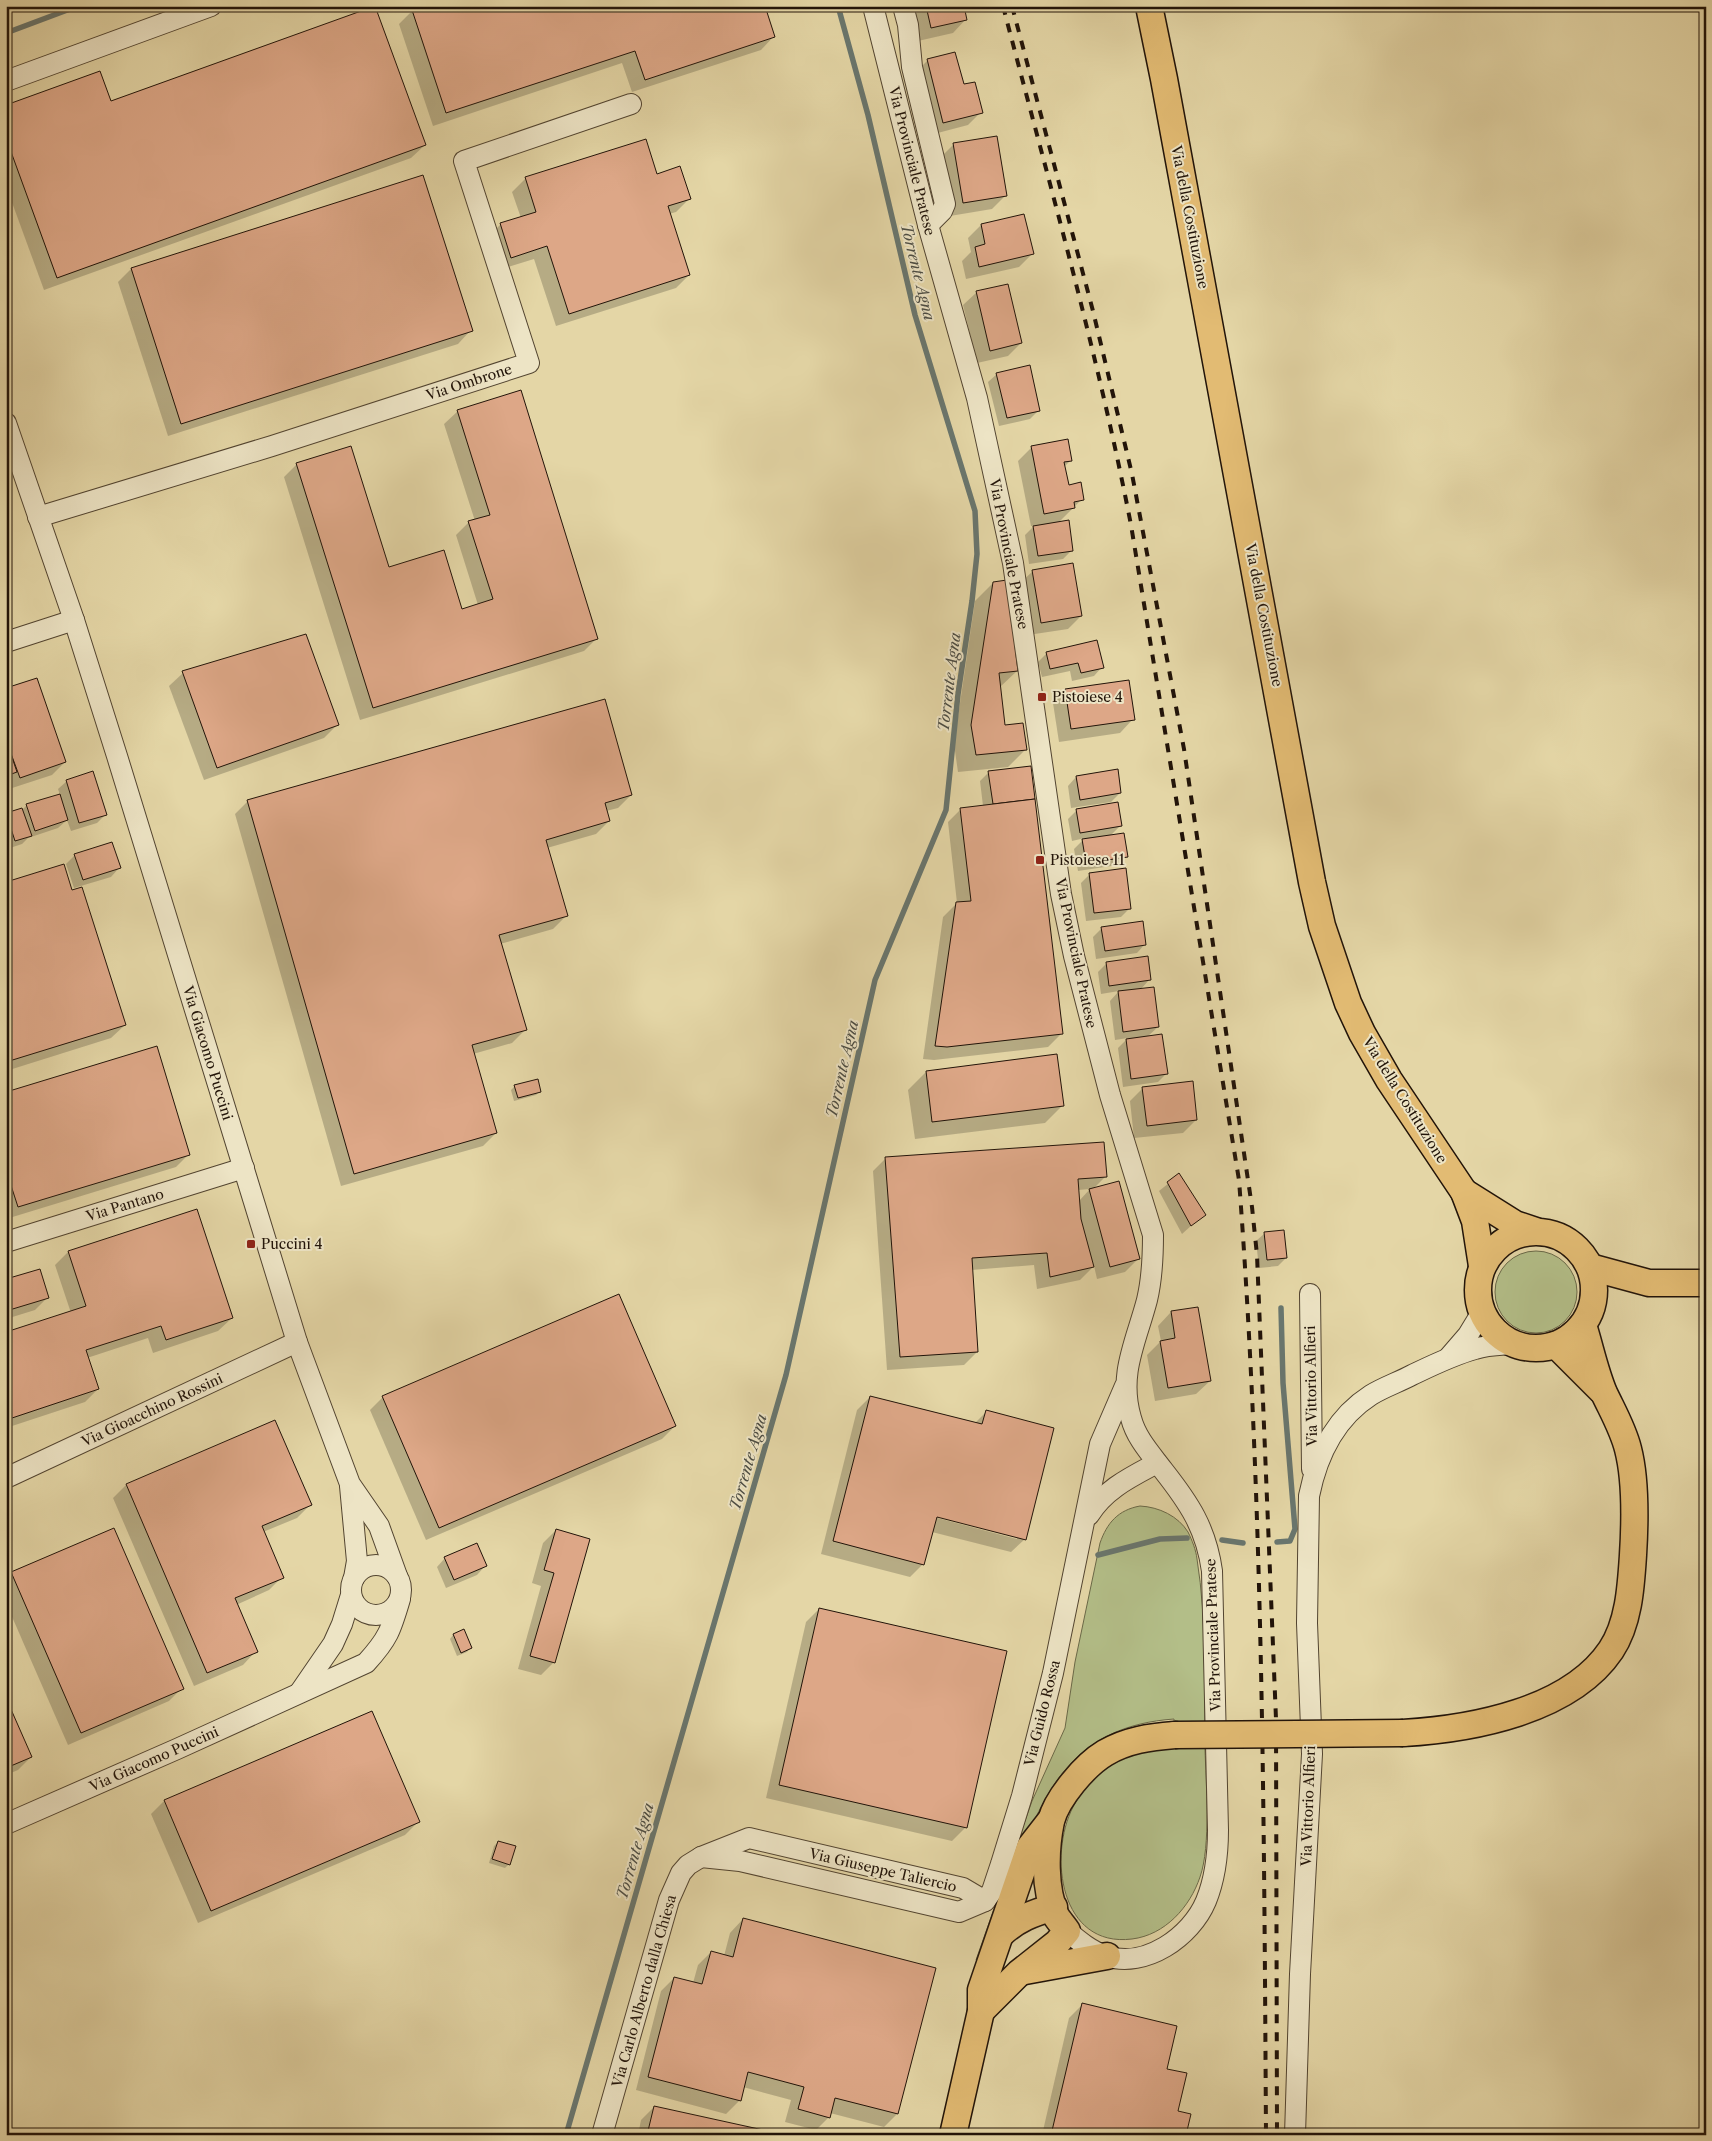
<svg xmlns="http://www.w3.org/2000/svg" width="1712" height="2141" font-family="'Libre Caslon Text',serif">
<rect width="100%" height="100%" fill="#e4d6a6"/>
<filter id="stains"><feTurbulence type="fractalNoise" baseFrequency=".004" numOctaves="4"/><feColorMatrix values="0 0 0 0 .2 0 0 0 0 .09 0 0 0 0 .02 0 0 0 .5 -.17"/></filter>
<radialGradient id="worn" r=".72"><stop offset=".6" stop-color="#630" stop-opacity="0"/><stop offset="1" stop-color="#630" stop-opacity=".3"/></radialGradient>
<!-- green -->
<g fill="#b3be88" stroke="#6a6948">
<circle cx="1536" cy="1292" r="41"/>
<path d="M1140,1506C1159,1507 1178,1516 1188,1532C1192,1540 1196,1550 1197,1559C1207,1621 1204,1686 1205,1749C1206,1783 1211,1846 1200,1877C1190,1907 1165,1935 1132,1939C1060,1948 1048,1856 1073,1807C1081,1792 1095,1774 1110,1764C1131,1751 1151,1750 1175,1746L1174,1719C1076,1726 1045,1786 1015,1869C1004,1900 993,1931 982,1962L976,1960L1032,1801L1065,1728L1075,1662L1100,1543C1107,1523 1118,1510 1140,1506Z"/>
</g>
<!-- shadow -->
<g fill="#0003" fill-rule="evenodd">
<polygon points="910,6 963,6 966,19 953,33 918,41"/>
<polygon points="412,11 774,36 761,50 632,92 622,63 433,126 399,24"/>
<polygon points="928,60 963,86 981,112 968,125 930,135 915,73"/>
<polygon points="110,103 425,145 411,158 44,290 6,186 6,106"/>
<polygon points="954,144 1005,196 992,209 950,216 941,157"/>
<polygon points="656,175 690,198 676,212 669,214 689,275 676,288 556,326 534,259 498,270 488,237 501,224 521,218 512,192 526,178"/>
<polygon points="422,176 471,330 458,344 168,436 118,282 131,269"/>
<polygon points="981,225 1033,253 1019,267 966,279 962,261 971,252 968,238"/>
<polygon points="977,292 1021,343 1008,356 977,363 963,305"/>
<polygon points="997,374 1039,410 1030,419 999,426 988,382"/>
<polygon points="458,411 597,638 584,651 360,720 284,477 297,464 388,569 461,610 478,605 456,535 469,522 475,521 444,424"/>
<polygon points="1031,448 1071,460 1064,467 1068,486 1082,499 1058,523 1072,550 1063,559 1029,564 1025,535 1034,526 1031,526 1018,461"/>
<polygon points="1033,571 1081,616 1068,629 1028,635 1019,584"/>
<polygon points="993,583 1017,671 999,688 1004,727 1025,750 1008,767 958,772 954,744 975,601"/>
<polygon points="305,636 337,725 324,738 204,780 169,686 183,673"/>
<polygon points="1047,653 1102,667 1094,676 1072,681 1070,671 1042,677 1038,662"/>
<polygon points="6,689 65,762 52,775 6,790"/>
<polygon points="1066,690 1133,719 1120,733 1059,742 1053,703"/>
<polygon points="989,772 1034,799 1061,1034 1048,1047 934,1060 923,1059 943,917 957,903 948,822 961,809 983,806 980,781"/>
<polygon points="1076,777 1120,793 1111,802 1071,808 1068,786"/>
<polygon points="67,781 106,814 97,823 71,831 67,820 58,828 28,838 22,844 7,849 6,814 22,810 27,805 60,795 58,789"/>
<polygon points="631,795 618,808 606,811 609,821 596,834 547,848 566,916 553,929 500,944 525,1030 512,1043 473,1054 496,1133 483,1146 341,1186 235,814 248,801"/>
<polygon points="1077,810 1120,826 1110,836 1126,856 1118,865 1078,871 1074,849 1085,838 1072,841 1068,819"/>
<polygon points="75,855 119,868 111,877 74,888 66,864"/>
<polygon points="1090,874 1130,908 1121,917 1086,921 1081,883"/>
<polygon points="6,884 125,1025 111,1038 6,1071"/>
<polygon points="1102,928 1145,944 1137,953 1096,959 1093,937"/>
<polygon points="1106,964 1150,979 1140,990 1158,1027 1147,1037 1166,1074 1158,1082 1123,1087 1118,1048 1128,1038 1115,1040 1110,1001 1119,991 1101,994 1098,972"/>
<polygon points="1056,1056 1063,1105 1045,1123 915,1139 908,1090 926,1072"/>
<polygon points="515,1086 540,1091 536,1095 514,1101 511,1090"/>
<polygon points="1143,1088 1196,1120 1183,1133 1134,1138 1130,1101"/>
<polygon points="6,1094 189,1154 176,1167 6,1219"/>
<path d="M886,1158L1106,1176L1093,1189L1139,1258L1125,1272L1097,1279L1094,1266L1080,1280L1037,1289L1034,1265L971,1270L977,1352L964,1365L887,1370L873,1171ZM1090,1189L1079,1201L1078,1190Z"/>
<polygon points="1179,1175 1204,1214 1182,1234 1159,1191"/>
<polygon points="1265,1233 1286,1258 1278,1266 1259,1268 1256,1241"/>
<polygon points="68,1252 232,1318 218,1331 153,1353 148,1338 87,1358 98,1389 85,1402 6,1428 6,1334 71,1313 55,1265"/>
<polygon points="6,1281 48,1297 35,1310 6,1319"/>
<polygon points="1171,1312 1210,1381 1196,1394 1155,1401 1147,1355 1161,1341 1158,1326"/>
<polygon points="383,1397 675,1426 662,1439 426,1540 370,1410"/>
<path d="M870,1397L975,1423L986,1412L1025,1539L1011,1552L932,1532L923,1564L910,1577L821,1554L857,1410ZM931,1514L1017,1536V1539L930,1516Z"/>
<polygon points="126,1485 310,1505 297,1518 263,1532 282,1577 269,1590 236,1605 256,1651 243,1665 194,1686 113,1498"/>
<polygon points="556,1530 554,1662 541,1675 518,1669 541,1586 532,1583 543,1543"/>
<polygon points="445,1558 485,1566 477,1575 446,1588 437,1567"/>
<polygon points="12,1573 182,1688 169,1701 68,1745 6,1603 6,1579"/>
<polygon points="819,1609 1005,1652 965,1828 952,1841 766,1798 806,1622"/>
<polygon points="453,1635 470,1648 467,1652 457,1656 450,1639"/>
<polygon points="6,1702 31,1757 18,1770 6,1775"/>
<polygon points="371,1713 418,1822 405,1835 198,1923 151,1814 164,1801"/>
<polygon points="498,1842 509,1864 505,1868 489,1863 494,1846"/>
<polygon points="743,1919 934,1969 897,2114 884,2127 830,2113 829,2117 816,2130 785,2122 791,2100 743,2087 740,2100 726,2114 636,2090 661,1991 674,1978 693,1983 698,1965 711,1952 724,1956 730,1933"/>
<polygon points="1082,2005 1177,2112 1185,2135 1042,2135 1069,2018"/>
<polygon points="654,2107 780,2135 638,2135 641,2120"/>
</g>
<g fill="none" stroke-linecap="round" stroke-linejoin="round">
<!-- stream -->
<g stroke="#69766e" stroke-width="5.5">
<polyline points="6,33 78,6"/>
<polyline points="1222,1540 1243,1543"/>
<polyline points="1277,1542 1290,1541 1295,1529 1283,1383 1281,1308"/>
<polyline points="1098,1555 1160,1539 1187,1538"/>
<polyline points="566,2135 786,1375 875,980 946,810 958,694 972,601 977,554 975,511 915,315 868,115 838,6"/>
</g>
</g>
<!-- building -->
<g fill="#dda787" stroke="#221409">
<polygon points="375,6 426,145 57,278 6,138 6,105 100,71 111,101"/>
<polygon points="422,6 765,6 775,37 645,80 635,51 446,113 412,10"/>
<polygon points="926,6 964,6 967,20 931,28"/>
<polygon points="955,52 964,84 975,82 983,113 943,123 927,59"/>
<polygon points="997,136 1007,196 963,203 953,143"/>
<polygon points="646,139 657,174 680,166 691,199 668,206 690,275 569,314 547,246 511,258 500,223 536,212 525,177"/>
<polygon points="423,175 473,331 181,424 131,268"/>
<polygon points="1024,214 1034,254 979,267 975,247 985,244 981,224"/>
<polygon points="1008,284 1022,343 990,351 976,291"/>
<polygon points="1030,365 1040,411 1007,418 996,373"/>
<polygon points="521,390 598,639 373,708 296,463 351,446 389,567 444,550 462,609 493,599 468,521 490,515 457,410"/>
<polygon points="1068,439 1072,461 1064,462 1069,485 1081,482 1084,500 1074,502 1075,508 1044,514 1031,446"/>
<polygon points="1069,520 1073,551 1038,556 1033,526"/>
<polygon points="1073,563 1082,616 1041,623 1032,570"/>
<polygon points="1007,580 1018,671 999,673 1005,725 1023,723 1027,750 976,755 971,725 993,582"/>
<polygon points="306,634 339,725 217,768 182,671"/>
<polygon points="1097,640 1104,668 1081,673 1078,663 1050,669 1046,652"/>
<polygon points="37,678 66,762 20,778 6,740 6,688"/>
<polygon points="1129,680 1135,720 1071,729 1065,689"/>
<polygon points="605,699 632,795 605,803 610,821 546,840 568,916 499,935 527,1030 472,1045 497,1133 354,1174 247,800"/>
<polygon points="6,740 17,772 6,776"/>
<polygon points="1031,766 1035,799 993,804 988,771"/>
<polygon points="1118,769 1121,793 1080,800 1076,776"/>
<polygon points="93,771 107,815 79,823 66,780"/>
<polygon points="60,794 68,820 35,831 26,804"/>
<polygon points="1035,799 1063,1034 947,1047 935,1046 956,902 971,901 960,808"/>
<polygon points="1118,802 1122,826 1080,833 1076,809"/>
<polygon points="22,808 32,836 15,841 6,813"/>
<polygon points="1124,833 1128,857 1086,863 1082,839"/>
<polygon points="112,842 121,868 83,880 74,854"/>
<polygon points="64,864 72,890 82,887 126,1025 6,1062 6,882"/>
<polygon points="1126,868 1131,909 1094,913 1089,873"/>
<polygon points="1143,921 1146,945 1105,951 1101,927"/>
<polygon points="1148,956 1151,980 1109,986 1106,962"/>
<polygon points="1154,987 1159,1027 1123,1032 1118,991"/>
<polygon points="1162,1034 1168,1074 1131,1079 1126,1039"/>
<polygon points="157,1046 190,1155 18,1207 6,1170 6,1092"/>
<polygon points="1057,1054 1064,1106 932,1122 926,1071"/>
<polygon points="538,1079 541,1092 518,1098 514,1085"/>
<polygon points="1193,1081 1197,1120 1147,1126 1142,1087"/>
<polygon points="1104,1142 1107,1177 1078,1179 1081,1219 1094,1267 1050,1277 1047,1253 972,1258 978,1352 900,1357 885,1157"/>
<polygon points="1179,1173 1206,1215 1191,1226 1167,1182"/>
<polygon points="1119,1181 1140,1259 1110,1267 1089,1189"/>
<polygon points="197,1209 233,1318 166,1340 161,1326 86,1350 99,1389 12,1418 6,1402 6,1332 86,1306 68,1251"/>
<polygon points="1284,1230 1287,1258 1267,1260 1264,1232"/>
<polygon points="40,1269 49,1298 6,1311 6,1279"/>
<polygon points="619,1294 676,1426 439,1528 382,1396"/>
<polygon points="1198,1307 1211,1381 1168,1388 1160,1341 1175,1338 1171,1311"/>
<polygon points="870,1396 982,1424 986,1410 1054,1428 1026,1540 937,1517 924,1565 833,1541"/>
<polygon points="275,1420 312,1505 262,1526 284,1578 235,1598 258,1652 207,1673 126,1484"/>
<polygon points="114,1528 184,1689 81,1733 11,1572"/>
<polygon points="556,1529 590,1539 555,1663 530,1656 554,1573 544,1570"/>
<polygon points="477,1543 487,1566 454,1580 444,1557"/>
<polygon points="819,1608 1007,1651 967,1828 779,1785"/>
<polygon points="464,1629 472,1648 461,1653 453,1634"/>
<polygon points="6,1698 32,1757 6,1768"/>
<polygon points="372,1711 420,1822 211,1911 164,1800"/>
<polygon points="498,1841 516,1846 510,1865 492,1859"/>
<polygon points="743,1918 936,1968 898,2114 835,2098 830,2118 798,2109 804,2087 748,2072 741,2101 648,2077 674,1977 702,1984 711,1951 733,1957"/>
<polygon points="1082,2003 1177,2026 1167,2069 1187,2073 1178,2111 1191,2114 1186,2135 1051,2135"/>
<polygon points="654,2106 786,2135 647,2135"/>
</g>
<g fill="none" stroke-linecap="round" stroke-linejoin="round">
<!-- minor casing -->
<g stroke="#524430" stroke-width="22">
<g id="minor">
<path d="M873,6L928,225L977,398L1013,563L1061,894L1074,956L1110,1095L1153,1235C1153,1257 1152,1279 1147,1300C1136,1342 1118,1374 1131,1418C1136,1438 1151,1454 1163,1470C1189,1503 1206,1528 1212,1571L1218,1830C1218,1854 1215,1879 1206,1901C1191,1937 1145,1969 1106,1956C1091,1951 1079,1941 1067,1931"/>
<polyline points="903,6 908,25 912,67 945,204 942,211 928,225"/>
<polyline points="6,81 211,6"/>
<polyline points="6,423 74,620 117,756 297,1342 350,1484 379,1526 397,1576"/>
<polyline points="38,517 272,446 529,363 464,161 631,104"/>
<polyline points="6,642 74,620"/>
<polyline points="6,1242 244,1168"/>
<polyline points="1310,1294 1312,1469"/>
<polyline points="1449,1357 1468,1335 1482,1312"/>
<polyline points="6,1478 297,1342"/>
<polyline points="350,1486 357,1561 354,1578"/>
<path d="M1089,1515C1105,1489 1131,1477 1157,1463"/>
<circle cx="376" cy="1590" r="25"/>
<polyline points="300,1692 333,1644 342,1624 351,1595"/>
<path d="M6,1824L177,1749L366,1663C388,1639 391,1630 400,1599"/>
<polyline points="701,1857 740,1861 959,1912 985,1901 992,1891 1001,1864 1022,1796 1053,1673 1100,1444 1125,1386"/>
<polyline points="602,2135 669,1900 681,1873 688,1865 701,1857 749,1838 963,1888 985,1901"/>
<path d="M1295,2135L1300,1974L1312,1754L1307,1623L1309,1496C1317,1456 1335,1418 1371,1395C1384,1387 1399,1382 1412,1375C1433,1365 1453,1355 1475,1349C1487,1345 1501,1345 1513,1344"/>
</g>
</g>
<!-- major casing -->
<g stroke="#221409" stroke-width="29">
<g id="major">
<polyline points="1149,6 1164,79 1312,882 1322,926 1348,1003 1362,1033 1389,1080 1464,1192 1475,1221 1482,1266"/>
<polyline points="1464,1192 1515,1224 1536,1231"/>
<circle cx="1536" cy="1290" r="58"/>
<polyline points="1590,1267 1649,1283 1706,1283"/>
<polyline points="1556,1345 1601,1390"/>
<path d="M1403,1733C1472,1729 1570,1711 1611,1650C1629,1623 1631,1586 1633,1555C1635,1523 1636,1480 1628,1449C1623,1429 1613,1412 1604,1393C1595,1372 1590,1347 1583,1325"/>
<path d="M1001,1934C1017,1919 1033,1913 1054,1907"/>
<polyline points="1025,1971 1107,1956"/>
<path d="M981,2011L1019,1973L1057,1943L1067,1931C1064,1926 1059,1921 1056,1916C1044,1888 1045,1850 1051,1821C1057,1798 1085,1765 1105,1753C1127,1740 1150,1737 1175,1735"/>
<polyline points="953,2135 981,2011 981,1990 1030,1847 1051,1820"/>
</g>
</g>
<!-- minor -->
<use href="#minor" stroke="#ede4c5" stroke-width="20"/>
<!-- major -->
<use href="#major" stroke="#e2bb73" stroke-width="26"/>
<!-- rail -->
<g stroke="#221409" stroke-width="4" stroke-dasharray="9 9" stroke-linecap="butt">
<path d="M1003,6C1048,179 1097,350 1131,525L1239,1180C1263,1498 1264,1816 1266,2135"/>
<polyline points="1012,6 1093,311 1132,474 1184,749 1252,1207 1257,1255 1276,1719 1277,2135"/>
</g>
<!-- major-bridge casing -->
<g stroke="#221409" stroke-width="29" stroke-linecap="butt">
<polyline id="major-bridge" points="1175,1735 1403,1733"/>
</g>
<!-- major-bridge -->
<use href="#major-bridge" stroke="#e2bb73" stroke-width="26"/>
</g>
<!-- markers -->
<g fill="#8f2418" stroke="#ede4c5" stroke-width="2">
<rect x="1037" y="692" width="10" height="10" rx="2.5"/>
<rect x="1035" y="855" width="10" height="10" rx="2.5"/>
<rect x="246" y="1239" width="10" height="10" rx="2.5"/>
</g>
<g text-anchor="middle" dominant-baseline="central" stroke-width="4" stroke-linejoin="round" paint-order="stroke">
<!-- street labels -->
<g font-size="14" fill="#221409" stroke="#ede4c5">
<text transform="translate(912 161) rotate(76)">Via Provinciale Pratese</text>
<text transform="translate(1190 217) rotate(79)">Via della Costituzione</text>
<text transform="translate(469 382) rotate(-18)">Via Ombrone</text>
<text transform="translate(1009 554) rotate(79)">Via Provinciale Pratese</text>
<text transform="translate(1264 615) rotate(79)">Via della Costituzione</text>
<text transform="translate(1076 953) rotate(78)">Via Provinciale Pratese</text>
<text transform="translate(208 1053) rotate(73)">Via Giacomo Puccini</text>
<text transform="translate(1405 1100) rotate(58)">Via della Costituzione</text>
<text transform="translate(125 1205) rotate(-17)">Via Pantano</text>
<text transform="translate(1311 1386) rotate(-91)">Via Vittorio Alfieri</text>
<text transform="translate(152 1410) rotate(-25)">Via Gioacchino Rossini</text>
<text transform="translate(1213 1635) rotate(-92)">Via Provinciale Pratese</text>
<text transform="translate(1042 1713) rotate(-76)">Via Guido Rossa</text>
<text transform="translate(154 1759) rotate(-24)">Via Giacomo Puccini</text>
<text transform="translate(1308 1806) rotate(-88)">Via Vittorio Alfieri</text>
<text transform="translate(883 1870) rotate(13)">Via Giuseppe Taliercio</text>
<text transform="translate(644 1991) rotate(-74)">Via Carlo Alberto dalla Chiesa</text>
</g>
<!-- poi labels -->
<g font-size="14" fill="#221409" stroke="#ede4c5" text-anchor="start">
<text x="1052" y="697">Pistoiese 4</text>
<text x="1050" y="860">Pistoiese 11</text>
<text x="261" y="1244">Puccini 4</text>
</g>
<!-- water labels -->
<g font-size="15" font-style="italic" fill="#4c4d44" stroke="#ede4c5">
<text transform="translate(918 272) rotate(76)">Torrente Agna</text>
<text transform="translate(949 682) rotate(-83)">Torrente Agna</text>
<text transform="translate(842 1069) rotate(-77)">Torrente Agna</text>
<text transform="translate(748 1462) rotate(-74)">Torrente Agna</text>
<text transform="translate(635 1851) rotate(-74)">Torrente Agna</text>
</g>
</g>
<!-- margin -->
<rect width="1712" height="2141" fill="none" stroke="#e4d6a6" stroke-width="25"/>
<rect x="8" y="8" width="1697" height="2126" fill="none" stroke="#221409" stroke-width="2.5"/>
<rect x="12" y="12" width="1687" height="2116" fill="none" stroke="#221409"/>
<rect width="100%" height="100%" filter="url(#stains)"/>
<rect width="100%" height="100%" fill="url(#worn)"/>
</svg>
